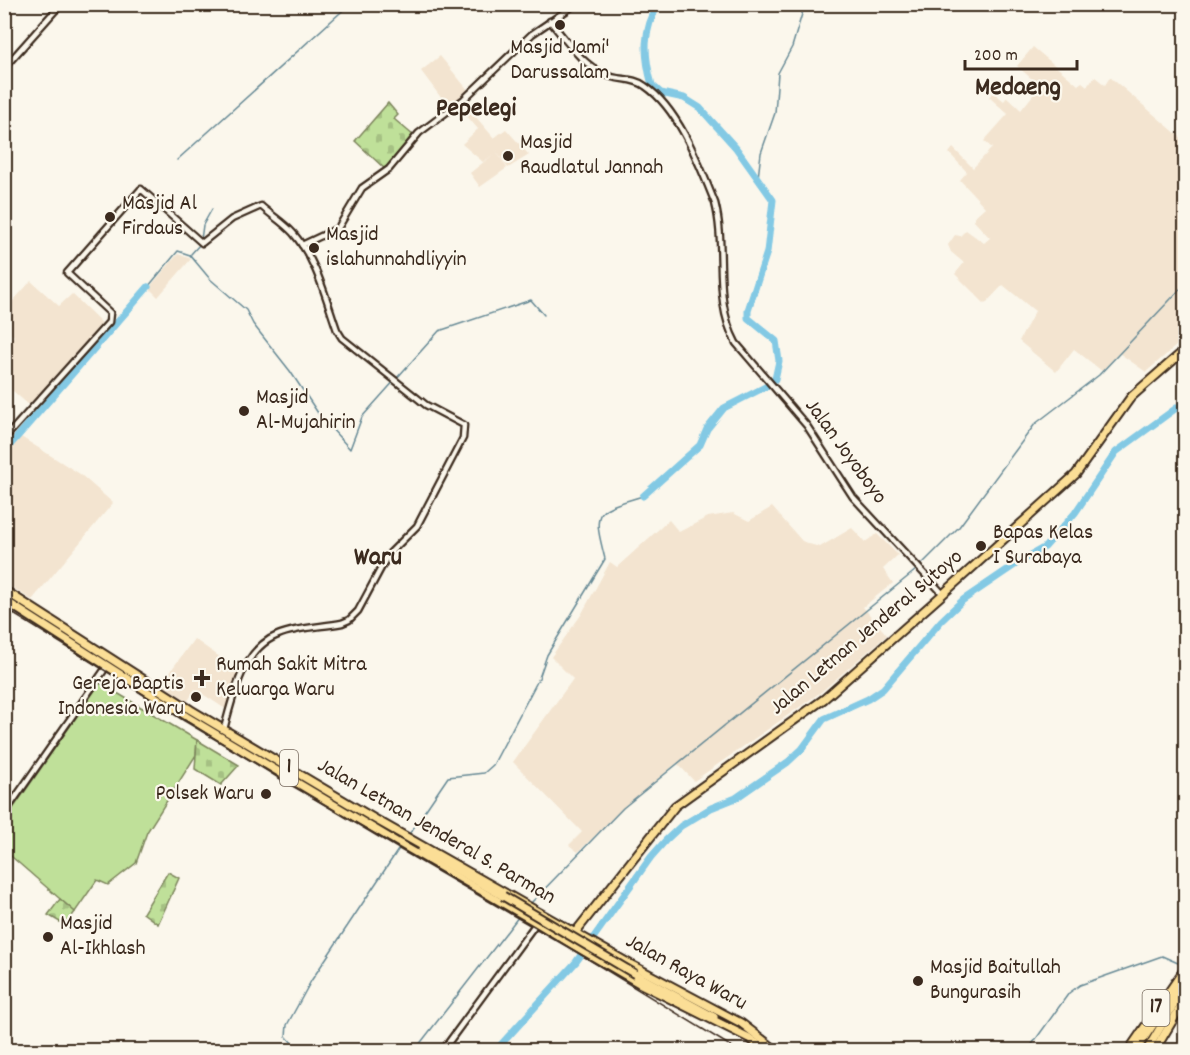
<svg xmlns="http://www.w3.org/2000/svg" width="1190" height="1055" font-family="Dekko,sans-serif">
<defs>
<pattern id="cemetery-stones" width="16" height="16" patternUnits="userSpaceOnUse" patternTransform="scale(1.5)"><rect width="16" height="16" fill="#bfe099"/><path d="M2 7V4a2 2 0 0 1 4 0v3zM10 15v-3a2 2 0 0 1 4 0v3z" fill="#a5c083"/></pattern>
</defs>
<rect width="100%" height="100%" fill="#fbf7ec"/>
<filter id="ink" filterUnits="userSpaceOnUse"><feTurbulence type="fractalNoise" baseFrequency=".0167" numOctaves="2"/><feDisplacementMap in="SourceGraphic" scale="12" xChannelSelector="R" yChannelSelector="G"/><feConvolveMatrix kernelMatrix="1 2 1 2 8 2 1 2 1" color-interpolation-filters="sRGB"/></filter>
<g filter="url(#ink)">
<!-- built -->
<g fill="#f3e4d0">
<polygon points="1033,47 1078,85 1082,82 1087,86 1095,77 1105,85 1110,77 1185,141 1185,338 1146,372 1119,353 1102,371 1074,349 1056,372 1019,341 1035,311 1003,285 985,304 955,274 964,263 951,252 948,245 955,235 960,236 966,230 984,243 990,238 974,221 975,216 985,207 960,180 967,172 949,153 953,148 973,168 992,148 984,141 1008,114 989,97 993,92 1004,101 1007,97 1021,110 1037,90 1040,86 1017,66"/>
<polygon points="440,56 468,90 448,107 421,71"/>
<polygon points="463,102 494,138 506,129 529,155 508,168 496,151 507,168 480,187 470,173 495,153 483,162 462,144 478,129 458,106"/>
<polygon points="178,254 191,259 158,297 149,288"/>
<polygon points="31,281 59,306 72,294 102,323 30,406 5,384 5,347 14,336 5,328 4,311"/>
<polygon points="21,437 80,474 113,503 32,600 5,583 5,456"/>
<polygon points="772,507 802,541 809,544 820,547 852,528 865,542 877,534 898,555 883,569 893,583 863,607 887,635 821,692 694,781 677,763 631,801 578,852 569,845 582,832 513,762 573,679 551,657 581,615 610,562 617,567 669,520 679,532 708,517 733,513 749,521"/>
<polygon points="194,639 240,671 227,710 195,689 188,701 161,684"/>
</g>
<!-- green -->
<polygon fill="#bfe099" stroke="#7d855c" stroke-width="1.5" points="100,683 197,740 196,755 147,832 136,863 108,885 97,880 75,912 5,851 5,820"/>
<!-- cemetery -->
<g fill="url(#cemetery-stones)" stroke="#7d855c" stroke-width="1.5">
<polygon points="388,103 398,115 394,119 414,136 386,170 355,141"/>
<polygon points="197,740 239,765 221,785 195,769"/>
<polygon points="168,872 179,878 158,924 143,913"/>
<polygon points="60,899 75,912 65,925 48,915"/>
</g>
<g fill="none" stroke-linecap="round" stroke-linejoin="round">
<!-- stream -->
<g stroke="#668995" stroke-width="1.5">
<polyline points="177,160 350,4"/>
<polyline points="758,178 761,153 775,113 778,73 792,47 805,4"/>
<polyline points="201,240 203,225 212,209"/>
<polyline points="191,254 200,244"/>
<polyline points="148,287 178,251 190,255 210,279 246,310 253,324 290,371 320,416 350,449 362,417 439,331 531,300 544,315"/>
<polyline points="920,566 959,527 1035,424 1099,375 1186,283"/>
<path d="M408,836L448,777L484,773L493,765L539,678L547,655L605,559C592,508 594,511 643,496"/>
<polyline points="530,904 623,808 916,570"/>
<polyline points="298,1050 286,1036 287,1025 311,981 400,847"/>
<polyline points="415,1050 519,916"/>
<polyline points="1028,1050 1069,993 1080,985 1162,956 1178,963 1186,960"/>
</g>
<!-- river -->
<g stroke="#83c9e4" stroke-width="7">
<polyline points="4,452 148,287"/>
<path d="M643,496L700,445L707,429L724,408L767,386L775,379L779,361L776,341L748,318V310L767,252L773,200L736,148L700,108L684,98L661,93L652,85C644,56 642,30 659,4"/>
<polyline points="496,1050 576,962 651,857 666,840 681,826 711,808 736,798 788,762 802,749 824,719 868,699 883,689 941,621 963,600 1022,560 1045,547 1075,513 1116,452 1186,401"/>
</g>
<!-- tertiary casing -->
<g stroke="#3b2a1e" stroke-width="9">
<g id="tertiary">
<path d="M550,21C566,40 582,65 606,75C619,81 633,77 645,86C679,109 700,166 715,203C727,249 712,299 736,343L807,426L853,497L943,594"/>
<polyline points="4,68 61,4"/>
<polyline points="302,245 338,228 362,188 389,169 419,133 464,99 532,34 576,4"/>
<path d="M4,439L109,322L110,313L67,273L141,189L202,243L232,219L261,206C271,215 284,223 293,233C317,261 325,296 337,330L342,338L426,405L464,425L463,438L417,526L388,555L358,611L349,620L342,623C321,627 297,627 278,635C242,649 233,697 224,729"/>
<polyline points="4,814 107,666"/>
<polyline points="443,1050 537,922"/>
</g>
</g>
<!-- trunk casing -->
<g stroke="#3b2a1e" stroke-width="11">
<g id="trunk">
<polyline points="4,590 191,710 373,818 630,964 741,1023 776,1050"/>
<polyline points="4,600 187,717 398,843 639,983 749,1038 766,1050"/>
<polyline points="422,850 503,896"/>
<polyline points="574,934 675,806 824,699 943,594 1076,474 1131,397 1186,349"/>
<polyline points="635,974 714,1017"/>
<polyline points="1129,1050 1186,967"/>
<polyline points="1155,1050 1186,998"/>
</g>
</g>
<!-- motorway casing -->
<g stroke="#3b2a1e" stroke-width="11">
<g id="motorway">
<polyline points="1136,1050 1186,976"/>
<polyline points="1147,1050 1186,984"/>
</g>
</g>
<!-- tertiary -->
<use href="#tertiary" stroke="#fbf7ec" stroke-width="4.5"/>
<!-- trunk -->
<use href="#trunk" stroke="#fbde96" stroke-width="7"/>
<!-- motorway -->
<use href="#motorway" stroke="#fbde96" stroke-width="7"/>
<!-- rail -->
<polyline stroke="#3b2a1e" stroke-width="1.5" points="4,608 277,777 534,926 737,1050"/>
<!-- trunk-bridge casing -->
<g stroke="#3b2a1e" stroke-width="11" stroke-linecap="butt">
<polyline id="trunk-bridge" points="503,896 635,974"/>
</g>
<!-- trunk-bridge -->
<use href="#trunk-bridge" stroke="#fbde96" stroke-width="7"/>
</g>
</g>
<!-- markers -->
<g fill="#3b2a1e" stroke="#fbf7ec" stroke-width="2">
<circle cx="560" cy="25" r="6"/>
<circle cx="508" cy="156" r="6"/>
<circle cx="110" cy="217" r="6"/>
<circle cx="314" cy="248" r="6"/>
<circle cx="244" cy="411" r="6"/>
<circle cx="981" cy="546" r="6"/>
<path d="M199 669h6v6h6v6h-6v6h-6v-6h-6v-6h6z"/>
<circle cx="196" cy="697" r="6"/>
<circle cx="266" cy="794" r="6"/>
<circle cx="48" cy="937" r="6"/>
<circle cx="918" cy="981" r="6"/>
</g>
<g text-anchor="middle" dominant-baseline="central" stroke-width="4.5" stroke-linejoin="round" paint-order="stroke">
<!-- shield labels -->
<g fill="#fbf7ec" stroke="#75685c" stroke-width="1.5">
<rect x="280" y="750" width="18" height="36" rx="4.5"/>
<rect x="1142.5" y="990" width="27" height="36" rx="4.5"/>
</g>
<g font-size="21" font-weight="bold" fill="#3b2a1e">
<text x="289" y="768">1</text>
<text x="1156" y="1008">17</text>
</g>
<!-- poi labels -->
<g font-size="22" fill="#3b2a1e" stroke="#fbf7ec" text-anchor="start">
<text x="560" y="48" text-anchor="middle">Masjid Jami'<tspan x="560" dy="25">Darussalam</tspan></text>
<text x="520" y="143">Masjid<tspan x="520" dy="25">Raudlatul Jannah</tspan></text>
<text x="122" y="204">Masjid Al<tspan x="122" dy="25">Firdaus</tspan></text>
<text x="326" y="235">Masjid<tspan x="326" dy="25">islahunnahdliyyin</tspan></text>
<text x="256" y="398">Masjid<tspan x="256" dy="25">Al-Mujahirin</tspan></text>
<text x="993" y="533">Bapas Kelas<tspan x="993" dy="25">I Surabaya</tspan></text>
<text x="216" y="665">Rumah Sakit Mitra<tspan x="216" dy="25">Keluarga Waru</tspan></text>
<text x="184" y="684" text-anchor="end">Gereja Baptis<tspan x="184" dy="25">Indonesia Waru</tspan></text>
<text x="254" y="794" text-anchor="end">Polsek Waru</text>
<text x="60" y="924">Masjid<tspan x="60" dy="25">Al-Ikhlash</tspan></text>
<text x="930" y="968">Masjid Baitullah<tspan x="930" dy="25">Bungurasih</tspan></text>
</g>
<!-- street labels -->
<g font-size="22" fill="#3b2a1e" stroke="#fbf7ec">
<text transform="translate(845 452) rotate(54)">Jalan Joyoboyo</text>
<text transform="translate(867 633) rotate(-40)">Jalan Letnan Jenderal Sutoyo</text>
<text transform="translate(436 832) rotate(30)">Jalan Letnan Jenderal S. Parman</text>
<text transform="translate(686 973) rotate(29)">Jalan Raya Waru</text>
</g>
<!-- quarter labels -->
<g font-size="26" font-weight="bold" fill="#3b2a1e" stroke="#fbf7ec">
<text x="1018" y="88">Medaeng</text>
<text x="476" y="109">Pepelegi</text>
<text x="378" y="558">Waru</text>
</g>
</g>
<!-- margin -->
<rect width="1190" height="1055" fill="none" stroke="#fbf7ec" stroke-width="24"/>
<rect x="12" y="12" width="1166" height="1031" fill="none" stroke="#3b2a1e" stroke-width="2" filter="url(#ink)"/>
<!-- scale -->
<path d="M965 60v9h112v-9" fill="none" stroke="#3b2a1e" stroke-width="3"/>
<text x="974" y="60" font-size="18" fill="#3b2a1e" stroke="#fbf7ec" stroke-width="4.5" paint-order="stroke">200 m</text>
</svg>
